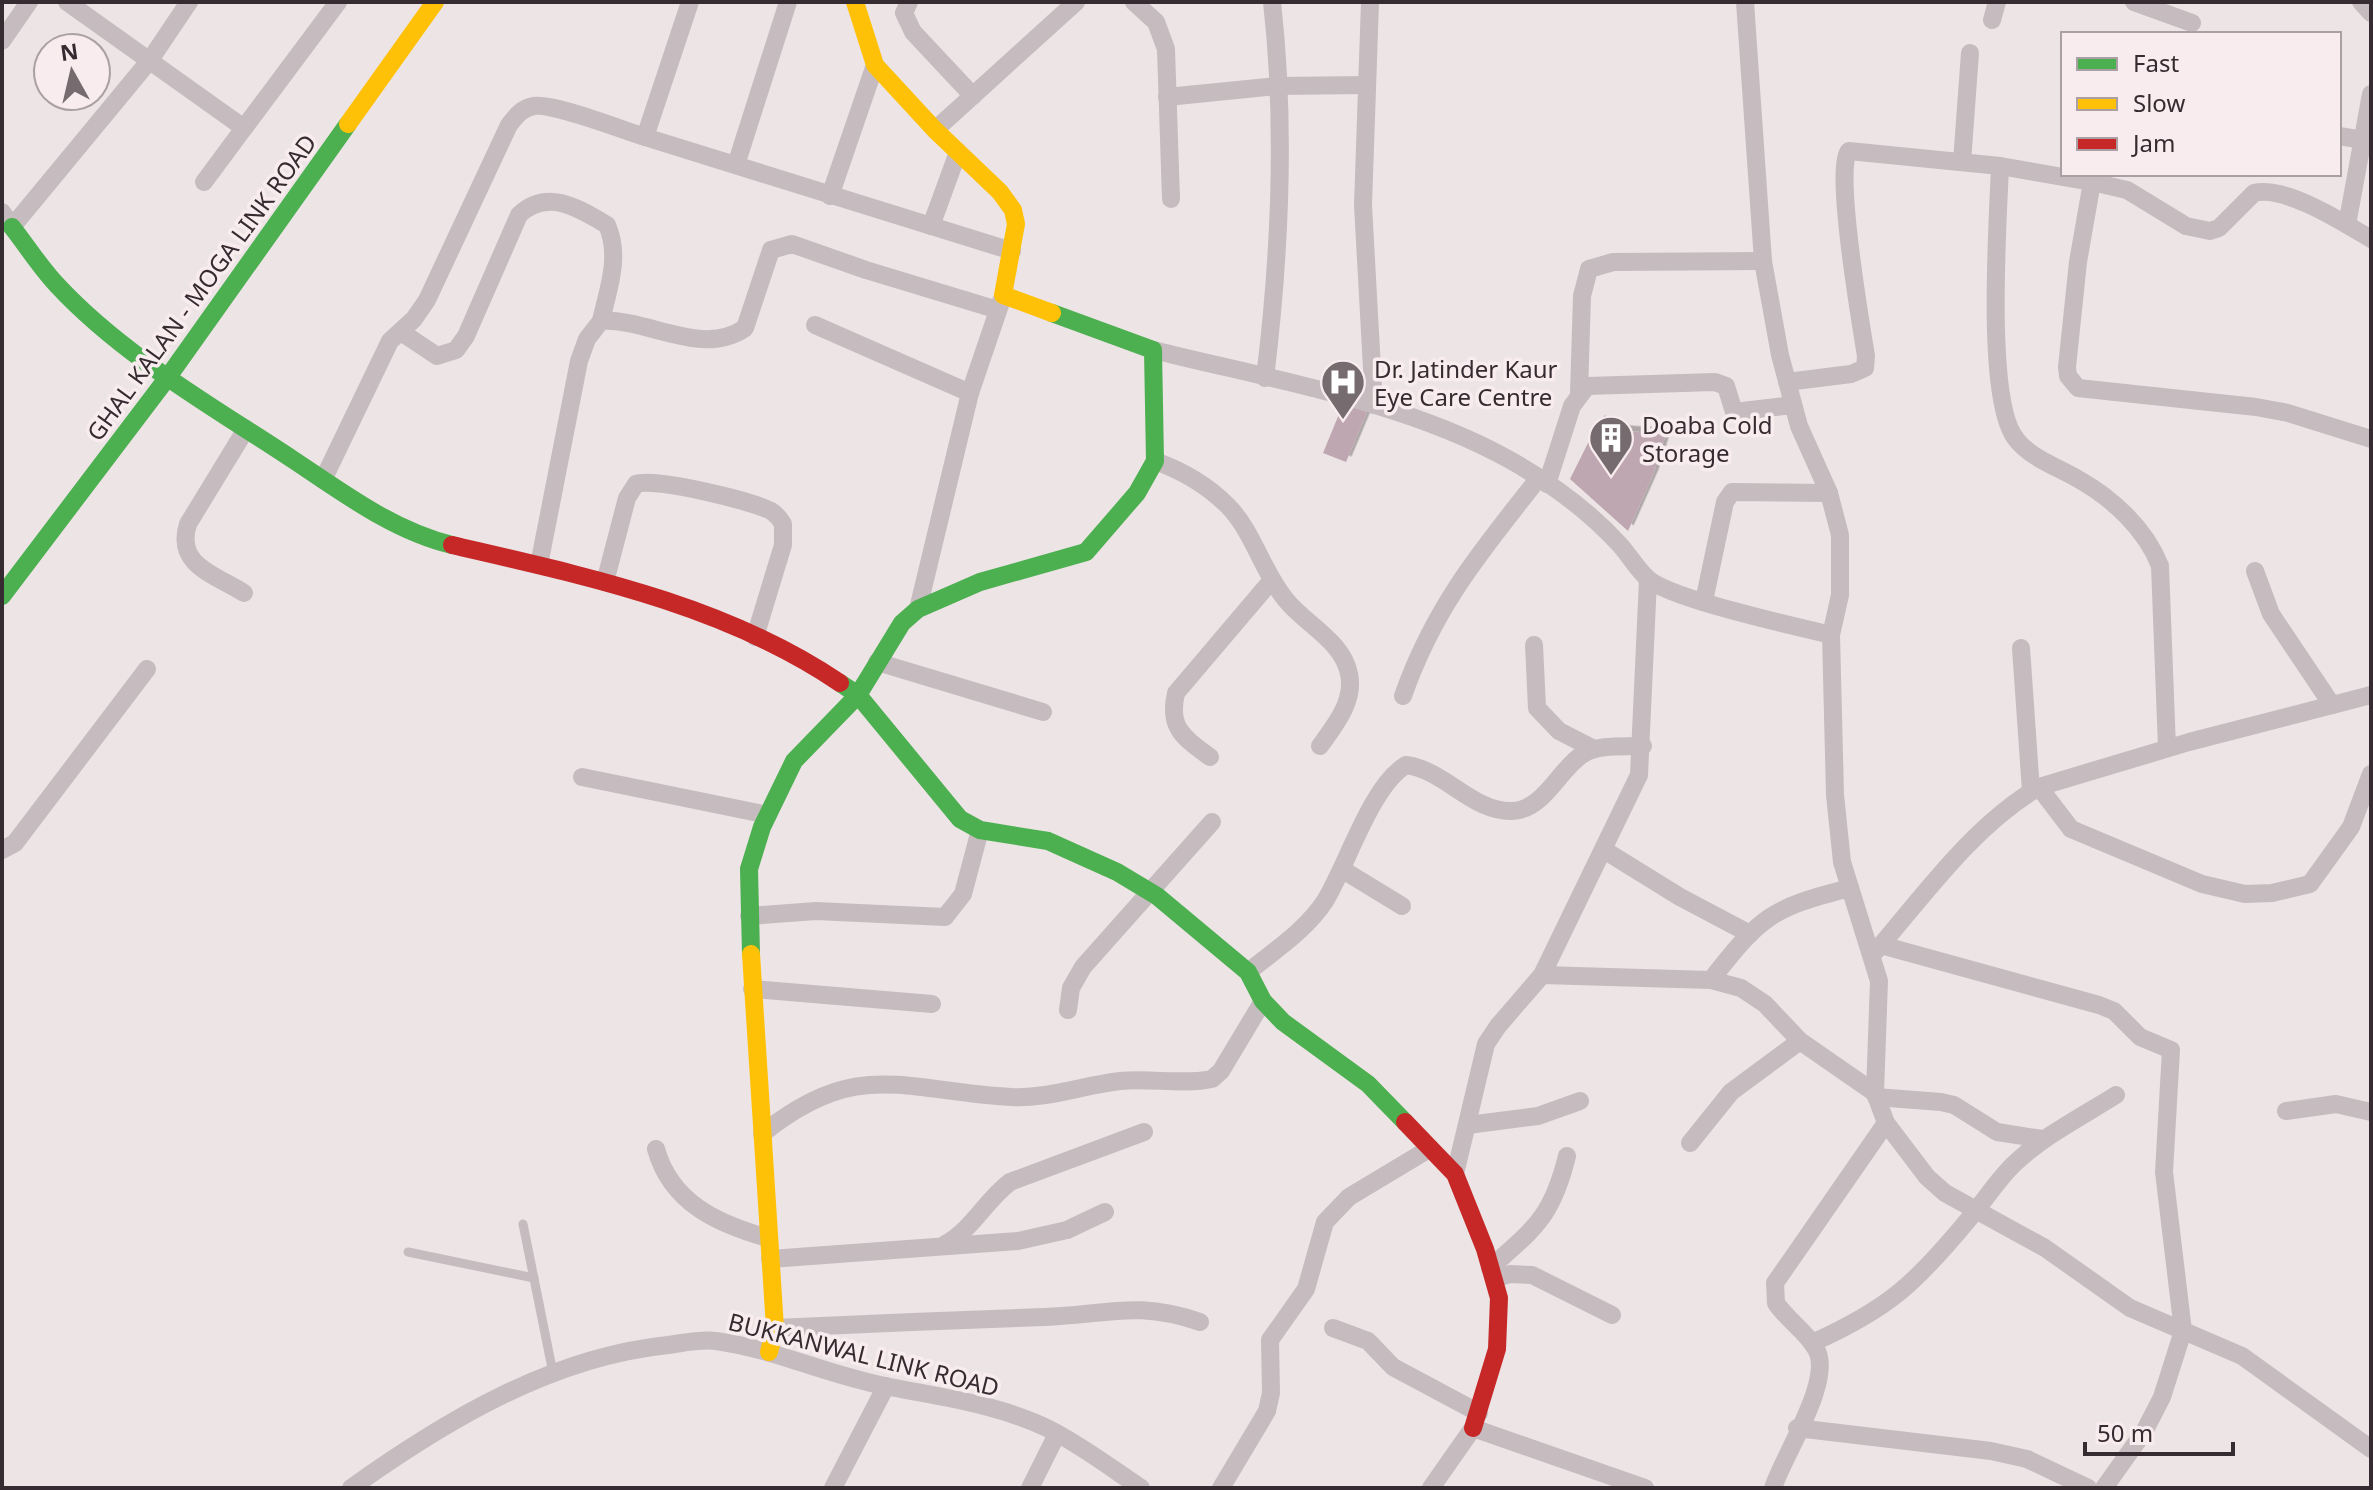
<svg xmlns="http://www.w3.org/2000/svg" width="2373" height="1490" font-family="'Noto Sans',sans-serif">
<defs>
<filter id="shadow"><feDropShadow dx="5.5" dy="-5.5" stdDeviation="0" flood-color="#0004"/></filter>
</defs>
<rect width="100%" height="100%" fill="#ece4e5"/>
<!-- building -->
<g fill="#bea7b1" filter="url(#shadow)">
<polygon points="1344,402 1367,412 1346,462 1323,453"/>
<polygon points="1599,421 1626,431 1666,434 1653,475 1628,531 1570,479"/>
</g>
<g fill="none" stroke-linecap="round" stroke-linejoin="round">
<!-- lane -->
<g stroke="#c6bcbf" stroke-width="9">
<polyline points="523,1224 553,1373"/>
<polyline points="408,1252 534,1278"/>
</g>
<!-- street -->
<g stroke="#c6bcbf" stroke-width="18">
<polyline points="67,2 244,128 338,2"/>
<polyline points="690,2 645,137 1012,251"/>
<polyline points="909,2 904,13 913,32 973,96"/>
<polyline points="1134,2 1156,22 1166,49 1171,199"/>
<polyline points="1370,2 1363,205 1374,405"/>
<polyline points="1745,2 1763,261 1780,355 1799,426 1829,493 1840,535 1840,595 1831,635"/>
<polyline points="2134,2 2192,23"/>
<polyline points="2361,2 2371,13"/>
<polyline points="1992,20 1997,2"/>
<polyline points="2,41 29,2"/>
<polyline points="1167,97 1277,86 1367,85"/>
<polyline points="935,130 1076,2"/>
<polyline points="2339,136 2363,140"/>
<polyline points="1962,162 1970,53"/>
<polyline points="736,165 788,2"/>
<path d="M2000,166C1998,221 1985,401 2016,439C2030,458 2058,467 2078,479C2112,498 2146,529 2160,566L2167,748"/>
<polyline points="204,182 244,128"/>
<polyline points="2092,182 2078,262 2067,367 2068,376 2078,388 2256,407 2288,413 2371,439"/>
<polyline points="830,196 875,65"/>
<polyline points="2,212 12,227 150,60 189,2"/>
<polyline points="2347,225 2371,94"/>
<polyline points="931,226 958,152"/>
<polyline points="815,325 970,393"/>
<path d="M401,332L437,356L456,350L466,336L519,215C547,188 578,208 607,225C621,257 608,289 601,321"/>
<path d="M1153,350C1269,379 1405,401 1510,460C1549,482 1590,512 1620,545C1629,555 1637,569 1647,578C1669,599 1795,626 1831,635L1835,795L1842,862L1879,981L1875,1093L1886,1123L1927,1177L1945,1193L2045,1248L2130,1308L2242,1356L2371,1449"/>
<path d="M1265,378C1280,255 1286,126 1272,2"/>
<path d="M1787,382L1851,374L1865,368L1866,356C1861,325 1834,167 1849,151L2000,166L2092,182L2127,190L2186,226L2210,231L2219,228L2254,193C2285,185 2344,223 2371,239"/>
<polyline points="1579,393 1582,296 1589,269 1613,262 1763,261"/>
<path d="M1155,461C1183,471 1207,485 1228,506C1254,533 1262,571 1286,600C1305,624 1343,641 1349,674C1355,701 1335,725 1320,746"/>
<path d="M323,480L390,341L414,319L427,300L509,125C516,116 522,108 534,106C554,103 622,130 645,137"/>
<polyline points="1547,484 1572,406 1587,386 1715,382 1726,386 1734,412 1793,405"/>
<path d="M539,565L579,361L587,339L601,321C648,318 702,358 745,328L771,250L792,244L866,270L998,310"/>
<polyline points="2255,571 2271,614 2332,705"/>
<path d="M605,582L627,498L636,484C654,477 752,501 771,511C776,514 780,519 783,524V545L755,637"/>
<path d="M244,593C214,574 175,565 188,524L246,429"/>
<polyline points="1704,601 1725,502 1732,492 1829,493"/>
<polyline points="918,609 970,393 1002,299"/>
<polyline points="1534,645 1537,708 1559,731 1594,749"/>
<polyline points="2021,648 2031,791"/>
<polyline points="877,662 1043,712"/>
<path d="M1403,696C1434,607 1481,551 1538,479"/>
<path d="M1210,757C1183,737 1168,728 1176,693L1271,581"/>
<polyline points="582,777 768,815"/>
<polyline points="2039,787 2071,829 2202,884 2245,894 2272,893 2310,884 2351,827 2371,774"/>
<polyline points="2,850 15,843 147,669"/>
<polyline points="1604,850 1680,897 1750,934"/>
<polyline points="1343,870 1402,906"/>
<polyline points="749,916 816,911 945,917 963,894 980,830"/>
<polyline points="1881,945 2099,1005 2114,1011 2140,1037 2171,1050 2164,1172 2183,1331 2162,1397 2144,1432 2104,1488"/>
<path d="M1876,951C1925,894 1974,825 2039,787L2189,742L2371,695"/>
<path d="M1248,972C1275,950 1306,930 1325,901C1348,863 1371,786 1406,765C1445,770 1472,812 1512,811C1544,810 1559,769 1583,754C1599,744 1624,747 1643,746"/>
<polyline points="1542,975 1711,980 1741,988 1765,1004 1800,1041 1875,1093"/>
<path d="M1711,980C1761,916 1771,908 1850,888"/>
<polyline points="752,989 932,1004"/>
<polyline points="1068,1010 1071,988 1083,967 1212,822"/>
<polyline points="1876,1097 1941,1102 1954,1105 1997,1132 2042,1139"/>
<polyline points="2286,1111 2336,1104 2371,1112"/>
<polyline points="1468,1125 1538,1116 1580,1101"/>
<path d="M762,1134C857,1057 903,1091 1011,1097C1047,1099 1085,1085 1120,1081C1151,1078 1182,1085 1212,1079L1221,1071L1263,1001"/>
<polyline points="1690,1143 1731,1092 1800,1041"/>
<path d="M656,1149C671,1203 718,1224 768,1238"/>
<polyline points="1455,1174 1486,1044 1498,1026 1542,975 1639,775 1648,580"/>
<path d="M944,1245C972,1230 985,1201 1010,1182L1144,1132"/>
<polyline points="770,1259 1018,1241 1067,1230 1105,1212"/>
<path d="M1490,1268C1535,1228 1552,1217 1567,1156"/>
<polyline points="1494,1279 1510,1274 1532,1275 1612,1315"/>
<path d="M775,1328C865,1324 954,1320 1044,1317C1108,1315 1135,1300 1200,1322"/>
<polyline points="1333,1328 1368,1341 1393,1367 1479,1413"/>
<path d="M1812,1343C1888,1309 1915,1284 1968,1220C1984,1202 1997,1180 2015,1163C2045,1135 2081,1117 2116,1095"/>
<polyline points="1797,1428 1991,1451 2027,1459 2088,1488"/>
<path d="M351,1488C445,1421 551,1357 668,1345C683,1343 701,1339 716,1341C774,1349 828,1375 885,1386C940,1397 998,1404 1049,1429C1081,1445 1111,1468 1141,1488"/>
<polyline points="833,1488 886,1386"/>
<polyline points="1030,1488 1057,1434"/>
<polyline points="1221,1488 1267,1411 1271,1393 1270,1340 1306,1289 1325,1222 1349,1197 1429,1149"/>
<polyline points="1431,1488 1473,1428 1645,1488"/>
<path d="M1773,1488C1784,1454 1834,1380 1816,1349C1806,1331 1787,1320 1776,1303L1775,1283L1886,1123"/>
</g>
<!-- fast -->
<g stroke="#4caf50" stroke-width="18">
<path d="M12,227C27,246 40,267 57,285C123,356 212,406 292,459C342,492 393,531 452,545"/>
<polyline points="2,596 168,377 348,124"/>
<polyline points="840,683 858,695 960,819 980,830 1048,841 1117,872 1157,896 1248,972 1263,1001 1283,1022 1368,1084 1405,1122"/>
<polyline points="751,954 749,869 762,827 794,761 858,695 902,623 918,609 980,582 1086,552 1137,493 1155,461 1153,350 1052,313"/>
</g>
<!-- slow -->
<g stroke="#ffc107" stroke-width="18">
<polyline points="855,2 875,65 935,130 1000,192 1013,210 1016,224 1003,295 1052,313"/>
<polyline points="348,124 435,2"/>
<polyline points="751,954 775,1328 769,1352"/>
</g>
<!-- jam -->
<g stroke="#c62828" stroke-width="18">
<path d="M452,545C585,576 725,605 840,683"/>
<polyline points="1405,1122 1455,1174 1485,1249 1499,1298 1497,1349 1473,1428"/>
</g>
</g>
<!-- icons -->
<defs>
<g id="hospital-pin" transform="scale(2.3)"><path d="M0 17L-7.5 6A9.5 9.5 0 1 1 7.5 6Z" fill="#766c6f" stroke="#f8ecee"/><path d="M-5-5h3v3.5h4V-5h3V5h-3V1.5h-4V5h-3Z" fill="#fff"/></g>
<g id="building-pin" transform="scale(2.3)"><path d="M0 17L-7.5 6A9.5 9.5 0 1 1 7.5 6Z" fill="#766c6f" stroke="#f8ecee"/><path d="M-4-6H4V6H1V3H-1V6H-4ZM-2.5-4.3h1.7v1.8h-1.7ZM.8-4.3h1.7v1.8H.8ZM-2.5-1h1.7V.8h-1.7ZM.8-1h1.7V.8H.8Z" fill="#fff"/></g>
</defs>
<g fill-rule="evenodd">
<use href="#hospital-pin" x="1343" y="382"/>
<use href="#building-pin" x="1611" y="438"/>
</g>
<g text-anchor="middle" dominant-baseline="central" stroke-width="7" stroke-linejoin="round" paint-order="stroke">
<!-- street labels -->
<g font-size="24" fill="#362b30" stroke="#f8ecee">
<text transform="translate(201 287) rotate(-54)">GHAL KALAN - MOGA LINK ROAD</text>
<text transform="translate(864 1354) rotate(14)">BUKKANWAL LINK ROAD</text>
</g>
<!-- poi labels -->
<g font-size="24" fill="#362b30" stroke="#f8ecee" text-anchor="start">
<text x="1374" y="368">Dr. Jatinder Kaur<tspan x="1374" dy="28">Eye Care Centre</tspan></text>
<text x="1642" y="424">Doaba Cold<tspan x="1642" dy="28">Storage</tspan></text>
</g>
</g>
<!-- border -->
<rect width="2373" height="1490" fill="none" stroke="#362b30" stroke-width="8"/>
<!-- legend -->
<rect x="2061" y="32" width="280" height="144" fill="#f8ecee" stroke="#aa9fa2" stroke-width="2"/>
<rect x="2077" y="58" width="40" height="12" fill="#4caf50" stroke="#aa9fa2" stroke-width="2"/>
<text x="2133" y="72" font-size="24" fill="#362b30">Fast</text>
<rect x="2077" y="98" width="40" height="12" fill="#ffc107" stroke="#aa9fa2" stroke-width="2"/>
<text x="2133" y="112" font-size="24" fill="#362b30">Slow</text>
<rect x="2077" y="138" width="40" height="12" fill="#c62828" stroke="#aa9fa2" stroke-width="2"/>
<text x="2133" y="152" font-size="24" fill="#362b30">Jam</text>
<!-- north arrow -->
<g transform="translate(72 72) rotate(352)"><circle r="38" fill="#f8ecee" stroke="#aa9fa2" stroke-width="2"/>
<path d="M0-6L14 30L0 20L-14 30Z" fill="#766c6f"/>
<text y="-12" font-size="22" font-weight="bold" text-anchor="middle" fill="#362b30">N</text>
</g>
<!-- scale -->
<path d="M2085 1442v12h148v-12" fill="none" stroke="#362b30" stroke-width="4"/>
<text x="2097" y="1442" font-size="24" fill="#362b30" stroke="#f8ecee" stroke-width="6" paint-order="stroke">50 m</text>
</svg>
